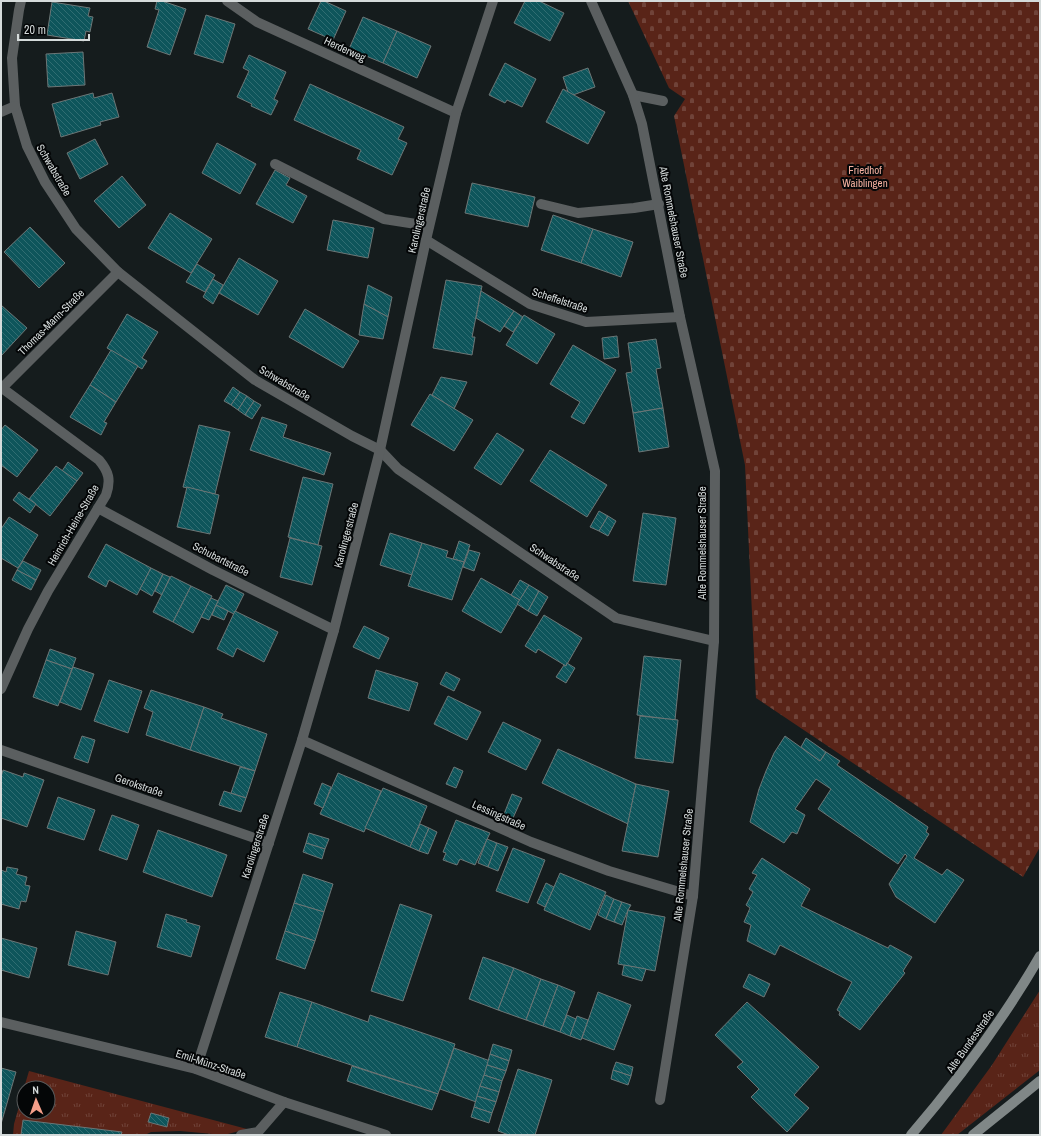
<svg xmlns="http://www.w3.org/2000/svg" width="1041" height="1136" font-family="'Archivo Narrow',sans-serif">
<defs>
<pattern id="grass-tufts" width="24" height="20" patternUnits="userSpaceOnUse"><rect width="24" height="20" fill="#592418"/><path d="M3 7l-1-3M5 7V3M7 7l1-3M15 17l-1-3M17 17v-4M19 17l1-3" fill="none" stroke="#704339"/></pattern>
<pattern id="cemetery-stones" width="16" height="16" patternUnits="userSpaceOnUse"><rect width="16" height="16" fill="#592418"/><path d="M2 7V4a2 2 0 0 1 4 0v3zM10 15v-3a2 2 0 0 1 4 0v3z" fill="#704339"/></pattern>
<pattern id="building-back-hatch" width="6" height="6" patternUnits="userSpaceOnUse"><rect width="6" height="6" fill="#0e555b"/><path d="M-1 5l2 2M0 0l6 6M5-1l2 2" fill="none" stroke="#306d72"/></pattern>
</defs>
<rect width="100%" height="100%" fill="#151c1d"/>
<!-- grass -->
<g fill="url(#grass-tufts)">
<polygon points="1040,990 1040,1070 957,1135 941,1135 992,1065"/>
<polygon points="29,1071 247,1129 224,1135 180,1131 151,1132 145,1135 121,1135 121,1132 23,1120 21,1135 13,1135 14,1124 24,1089 24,1112 48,1112 48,1088 24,1088"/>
</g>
<!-- cemetery -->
<polygon fill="url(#cemetery-stones)" points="628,1 1040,1 1040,847 1023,877 756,698 745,465 674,116 685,99 669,88"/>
<!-- building -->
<g fill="url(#building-back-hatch)" stroke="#6c7676">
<polygon points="157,1 162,1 186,9 170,55 147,47 159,10 155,9"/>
<polygon points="321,1 324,1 346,11 333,40 308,29"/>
<polygon points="525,1 539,1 564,13 550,41 514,23"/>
<polygon points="52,2 90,8 88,16 93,17 90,32 86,31 84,41 47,35"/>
<polygon points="206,15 235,24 223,63 194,54"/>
<polygon points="363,17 397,31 383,63 349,49"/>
<polygon points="397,31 431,46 417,78 383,63"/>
<polygon points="83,52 85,85 48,87 46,54"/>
<polygon points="249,55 286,72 274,99 278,101 271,115 251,106 252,104 237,97 249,71 243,68"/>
<polygon points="505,63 536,79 522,107 507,100 505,103 489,95"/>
<polygon points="588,68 595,87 573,95 568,92 563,77"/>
<polygon points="310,84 404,127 398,139 407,143 392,175 357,159 361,150 294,120"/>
<polygon points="563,89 605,112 588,144 546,122"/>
<polygon points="93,93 94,98 112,93 119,117 100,122 101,125 61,137 52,104"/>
<polygon points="95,139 108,164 80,179 67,153"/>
<polygon points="217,143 256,164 240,194 202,173"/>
<polygon points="275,170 290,178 286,185 307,196 293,223 256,204"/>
<polygon points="122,176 146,205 119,228 94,201"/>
<polygon points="472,183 535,197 528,227 465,213"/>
<polygon points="170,213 212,239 191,273 148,248"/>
<polygon points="553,215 593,229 581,263 541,250"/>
<polygon points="333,220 374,228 368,258 327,250"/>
<polygon points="30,227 65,263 39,288 4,252"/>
<polygon points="593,229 633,242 621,277 581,263"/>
<polygon points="239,258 278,281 258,315 219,293"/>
<polygon points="197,264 215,275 205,292 186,282"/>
<polygon points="213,279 223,285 213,304 203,297"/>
<polygon points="446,280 482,286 472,337 475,337 472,355 433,348"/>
<polygon points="368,285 392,297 388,317 364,304"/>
<polygon points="481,291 514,311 500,332 476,318"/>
<polygon points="364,304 388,317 383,339 359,335"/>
<polygon points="1,305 27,328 1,356"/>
<polygon points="305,309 359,341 343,368 289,337"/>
<polygon points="514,311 523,317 513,332 504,326"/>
<polygon points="127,314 158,332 142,358 147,361 142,369 107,348"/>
<polygon points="524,315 555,334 537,364 506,345"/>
<polygon points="617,336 619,357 604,359 602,338"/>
<polygon points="656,339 661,368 656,369 663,408 633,413 626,373 632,372 628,343"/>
<polygon points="573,345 616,370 584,424 571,417 580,402 550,384"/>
<polygon points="111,350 138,366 116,402 90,385"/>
<polygon points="441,377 467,382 454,409 432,395"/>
<polygon points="90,385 116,402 104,422 107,423 101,435 70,417"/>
<polygon points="233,387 240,392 231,405 224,401"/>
<polygon points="240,392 247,396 238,410 231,405"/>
<polygon points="430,394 473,420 454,451 411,425"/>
<polygon points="247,396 254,401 245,415 238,410"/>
<polygon points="254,401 261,405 252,419 245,415"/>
<polygon points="663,408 669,447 639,452 633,413"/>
<polygon points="262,417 287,425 283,437 331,453 324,475 250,450"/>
<polygon points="5,425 38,450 17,477 1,465 1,430"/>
<polygon points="199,425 230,432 215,494 183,487"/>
<polygon points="497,433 524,450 501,485 474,468"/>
<polygon points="550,450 607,485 587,517 530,481"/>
<polygon points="68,462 83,473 77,481 62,471"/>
<polygon points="56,466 77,481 50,516 29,499"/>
<polygon points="303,477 333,484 318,545 288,537"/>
<polygon points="187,487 219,495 210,534 177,527"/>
<polygon points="19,492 36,504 30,513 13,500"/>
<polygon points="599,511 608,516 599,531 590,527"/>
<polygon points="643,513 676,518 666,585 633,581"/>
<polygon points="608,516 616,521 608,536 599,531"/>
<polygon points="9,517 38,535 18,568 1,558 1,529"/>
<polygon points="390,533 422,543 412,575 380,565"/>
<polygon points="290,538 322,546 312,585 280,577"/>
<polygon points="459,541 470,545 464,562 453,559"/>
<polygon points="422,543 448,551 446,557 464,562 452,600 408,586"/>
<polygon points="106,544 151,568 137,595 109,580 106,587 88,577"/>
<polygon points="469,550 480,553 474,571 463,567"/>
<polygon points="23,561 41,570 36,580 17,570"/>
<polygon points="151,568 163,574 152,596 140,589"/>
<polygon points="17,570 36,580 31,590 12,580"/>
<polygon points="163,574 170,577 162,595 155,591"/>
<polygon points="171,576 191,586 173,622 153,612"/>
<polygon points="481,578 520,600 501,633 462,611"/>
<polygon points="520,580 529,585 520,600 511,595"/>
<polygon points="226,585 244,594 234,614 216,605"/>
<polygon points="529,585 539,591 528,611 517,604"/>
<polygon points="191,586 212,596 193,633 173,622"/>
<polygon points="539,591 548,597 537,616 528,611"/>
<polygon points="211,598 218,601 209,620 201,617"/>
<polygon points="216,605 228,611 224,620 212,615"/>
<polygon points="235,611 278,632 264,662 237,648 233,657 217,649"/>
<polygon points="544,615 582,638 566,666 538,649 536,653 525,646"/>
<polygon points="364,626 389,638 379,659 353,647"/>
<polygon points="50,649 76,658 72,669 46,660"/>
<polygon points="644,656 681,660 675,720 637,715"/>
<polygon points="46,660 72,669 58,706 33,697"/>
<polygon points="567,663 575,668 566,683 556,677 564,665 566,666"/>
<polygon points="73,667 94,674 81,710 60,702"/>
<polygon points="376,670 418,683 409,711 368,698"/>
<polygon points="446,672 460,679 454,691 440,684"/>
<polygon points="109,680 142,691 128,733 94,721"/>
<polygon points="151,690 204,707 190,750 146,735 153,712 144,708"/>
<polygon points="448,696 481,712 467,740 434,724"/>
<polygon points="204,707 223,714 221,718 267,734 255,771 190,750"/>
<polygon points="640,716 678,720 673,763 635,758"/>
<polygon points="503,722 541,740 526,770 488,752"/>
<polygon points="82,736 95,740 88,763 74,758"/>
<polygon points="785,736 820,761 826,752 840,761 837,765 928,827 926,832 929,834 914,858 942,875 947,869 964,880 935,923 896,897 889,884 907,856 905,854 898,864 818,809 831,789 816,779 795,809 805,815 797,834 792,832 784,843 750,822 759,789 766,771 774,753"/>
<polygon points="806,738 826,752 820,761 801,747"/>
<polygon points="558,749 636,784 628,824 542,783"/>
<polygon points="240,767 255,771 246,798 231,793"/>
<polygon points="454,767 463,771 456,788 446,784"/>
<polygon points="3,770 23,777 24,773 44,780 27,827 1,818 1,777"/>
<polygon points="338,773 381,791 364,832 320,814"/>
<polygon points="322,783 331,787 323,808 314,804"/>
<polygon points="636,784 669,791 658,857 622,851"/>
<polygon points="383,788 427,806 410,847 365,828"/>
<polygon points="224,791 246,798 241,812 219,805"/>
<polygon points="512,794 522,798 513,818 504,814"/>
<polygon points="58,797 95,810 84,840 47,828"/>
<polygon points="112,815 139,825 127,860 99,850"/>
<polygon points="456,820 490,833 475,865 460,859 457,865 443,860 446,853 443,852"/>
<polygon points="420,824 429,828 419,851 410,847"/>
<polygon points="429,828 437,832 428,854 419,851"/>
<polygon points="158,830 227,855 212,897 143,872"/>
<polygon points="309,833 329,839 325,849 306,843"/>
<polygon points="487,839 497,843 488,867 478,863"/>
<polygon points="306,843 325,849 322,859 303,852"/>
<polygon points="497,843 508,847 498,871 488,867"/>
<polygon points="513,848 545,860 528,903 496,891"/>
<polygon points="762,858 810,889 801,906 888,948 890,945 912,957 903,971 905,973 860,1030 839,1015 840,1012 837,1010 852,982 780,945 775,955 747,941 751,925 744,922 750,908 746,905 753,892 749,889 757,875 752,873"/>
<polygon points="7,867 18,869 16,874 27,877 25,885 30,886 26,902 21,901 19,909 1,904 1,870 6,872"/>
<polygon points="560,873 606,892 590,930 544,910"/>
<polygon points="303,874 333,884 324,912 294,903"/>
<polygon points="546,883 554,887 545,907 537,903"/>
<polygon points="606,895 614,899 606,919 598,915"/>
<polygon points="614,899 622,902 614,922 606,919"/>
<polygon points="622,902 631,905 628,910 622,925 614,922"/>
<polygon points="294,903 324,912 315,941 285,931"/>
<polygon points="400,904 432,915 403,1001 371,991"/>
<polygon points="628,910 665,917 655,971 618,964"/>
<polygon points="166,914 187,920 186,922 200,926 191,957 157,947"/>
<polygon points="76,931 116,942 108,975 68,965"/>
<polygon points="285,931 315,941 305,969 276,959"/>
<polygon points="1,938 37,948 29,978 1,970"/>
<polygon points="483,957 514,968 498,1010 469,999"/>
<polygon points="624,965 646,969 642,981 622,975"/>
<polygon points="514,968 541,979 526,1020 498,1010"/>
<polygon points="749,974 770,984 764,997 743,987"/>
<polygon points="541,979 558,985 543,1026 526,1020"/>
<polygon points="558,985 575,992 560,1032 543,1026"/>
<polygon points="280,992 312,1002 297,1047 265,1037"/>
<polygon points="598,992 631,1005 614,1050 582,1038"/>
<polygon points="312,1002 368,1022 370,1015 455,1044 438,1094 297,1047"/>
<polygon points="747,1002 819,1067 794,1095 809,1108 787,1132 751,1097 759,1089 737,1067 743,1062 715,1035"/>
<polygon points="567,1015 576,1019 570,1036 560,1032"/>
<polygon points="577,1016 588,1020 581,1040 570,1036"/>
<polygon points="493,1044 512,1050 509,1061 490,1054"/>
<polygon points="454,1048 493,1062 479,1103 440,1089"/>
<polygon points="490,1054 509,1061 506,1071 487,1065"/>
<polygon points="616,1062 633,1067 631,1076 613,1070"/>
<polygon points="487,1065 506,1071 502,1081 484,1075"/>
<polygon points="352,1066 438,1094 432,1110 347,1081"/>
<polygon points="1,1068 16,1072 1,1124"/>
<polygon points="518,1069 552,1080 535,1135 509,1135 498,1131"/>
<polygon points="613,1070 631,1076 628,1085 611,1079"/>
<polygon points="484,1075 502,1081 499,1092 480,1086"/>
<polygon points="480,1086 499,1092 496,1102 477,1096"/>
<polygon points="477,1096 496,1102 492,1113 474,1107"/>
<polygon points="474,1107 492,1113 489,1123 471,1117"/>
<polygon points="151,1113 169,1118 167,1127 148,1122"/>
<polygon points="23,1120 122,1132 121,1135 21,1135"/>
</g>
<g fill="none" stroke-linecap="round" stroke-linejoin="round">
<!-- service -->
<g stroke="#5b5f60" stroke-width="10">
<polyline points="633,95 663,101"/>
<polyline points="541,204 578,213 634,208 659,204"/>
<polyline points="241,1135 258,1132 284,1102"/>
</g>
<!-- minor -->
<g stroke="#5b5f60" stroke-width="10">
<polyline points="21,1 19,10 12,58 15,106 27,146 45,182 76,229 118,272 255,380 352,436 380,450 398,469 616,618 714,641"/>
<polyline points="227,1 257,22 456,113"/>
<polyline points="591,1 633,95 642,124 680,317 715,471 714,641 693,896 660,1100"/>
<polyline points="1,112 15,106"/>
<polyline points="275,164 384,219 429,226"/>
<polyline points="426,240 530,304 586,322 680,317"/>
<polyline points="1,389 118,272"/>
<polyline points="98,508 213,570 334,630"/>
<path d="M1,689L28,629L48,591L106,495C111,480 109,472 99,460L2,388"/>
<polyline points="302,740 531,842 609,871 693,896"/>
<polyline points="1,750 269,843"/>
<polyline points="1,1022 196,1069 284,1102 386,1135"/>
<polyline points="196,1069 302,740 334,630 380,450 426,240 456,113 493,1"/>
</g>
<!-- secondary -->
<g stroke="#808787" stroke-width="10">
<path d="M911,1135C959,1079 1003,1020 1040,956"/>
<polyline points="973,1135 1040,1081"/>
</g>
</g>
<g text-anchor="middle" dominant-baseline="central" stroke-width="4" stroke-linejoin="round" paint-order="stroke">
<!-- street labels -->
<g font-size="11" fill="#d5dbdb" stroke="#040607">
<text transform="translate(345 49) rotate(25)">Herderweg</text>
<text transform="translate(54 170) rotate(60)">Schwabstraße</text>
<text transform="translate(419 220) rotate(-77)">Karolingerstraße</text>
<text transform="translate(674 222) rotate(79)">Alte Rommelshauser Straße</text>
<text transform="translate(560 300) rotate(18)">Scheffelstraße</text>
<text transform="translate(51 322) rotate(-45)">Thomas-Mann-Straße</text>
<text transform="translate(285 383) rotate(31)">Schwabstraße</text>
<text transform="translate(73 525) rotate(-60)">Heinrich-Heine-Straße</text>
<text transform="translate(346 535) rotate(-75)">Karolingerstraße</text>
<text transform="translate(702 543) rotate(-90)">Alte Rommelshauser Straße</text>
<text transform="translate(221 559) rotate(27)">Schubartstraße</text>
<text transform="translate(555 562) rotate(34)">Schwabstraße</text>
<text transform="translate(139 785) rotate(19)">Gerokstraße</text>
<text transform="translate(499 815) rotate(24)">Lessingstraße</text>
<text transform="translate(255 846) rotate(-72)">Karolingerstraße</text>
<text transform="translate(683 865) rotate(-84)">Alte Rommelshauser Straße</text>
<text transform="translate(970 1041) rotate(-55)">Alte Bundesstraße</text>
<text transform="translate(211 1064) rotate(18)">Emil-Münz-Straße</text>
</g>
<!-- park labels -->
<g font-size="11" fill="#f5b1a0" stroke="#040607">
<text x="865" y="170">Friedhof<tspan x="865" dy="13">Waiblingen</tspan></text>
</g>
</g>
<!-- border -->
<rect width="1041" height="1136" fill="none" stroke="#d5dbdb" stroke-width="4"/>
<!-- north arrow -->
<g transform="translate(36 1100) rotate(358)"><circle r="19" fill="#040607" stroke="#585b5c"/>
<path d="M0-3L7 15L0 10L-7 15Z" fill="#f49e89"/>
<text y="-6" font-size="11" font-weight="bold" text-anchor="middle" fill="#d5dbdb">N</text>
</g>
<!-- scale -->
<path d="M18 34v6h71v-6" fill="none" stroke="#d5dbdb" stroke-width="2"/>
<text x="24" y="34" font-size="12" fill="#d5dbdb" stroke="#040607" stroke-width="3" paint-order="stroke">20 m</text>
</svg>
